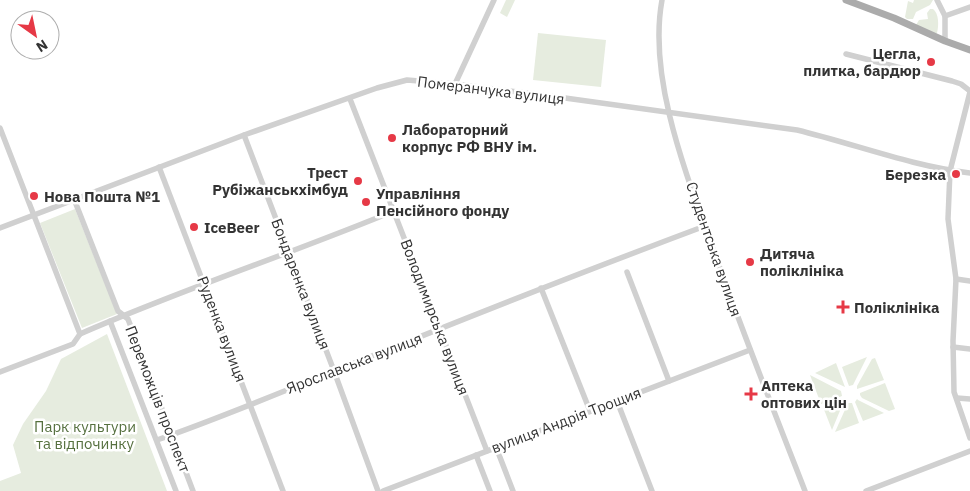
<svg xmlns="http://www.w3.org/2000/svg" width="970" height="491" font-family="'IBM Plex Sans',sans-serif">
<rect width="100%" height="100%" fill="#fff"/>
<!-- green -->
<g fill="#e6ecdf">
<polygon points="506,0 515,0 507,17 500,13"/>
<polygon points="914,0 933,0 930,5 916,12 913,19 907,19 905,17 908,1 913,3"/>
<path d="M930,9H933C939,13 939,26 937,33L934,34L916,25L919,20L928,19L927,13Z"/>
<polygon points="538,33 606,40 601,87 533,80"/>
<polygon points="75,209 117,314 82,328 40,223"/>
<polygon points="107,334 167,491 0,491 0,481 21,473 13,445 23,424 46,391 61,359"/>
<polygon points="867,357 853,385 849,386 842,367"/>
<polygon points="875,358 884,380 857,389 857,386 872,359"/>
<polygon points="836,363 845,387 815,373"/>
<polygon points="810,375 841,391 842,396 821,404"/>
<polygon points="885,383 895,409 889,411 862,398 860,395 860,393"/>
<polygon points="857,399 858,400 884,413 863,421 855,402"/>
<polygon points="842,400 844,401 832,430 823,407"/>
<polygon points="848,403 852,403 859,423 835,432"/>
</g>
<g fill="none" stroke-linecap="round" stroke-linejoin="round">
<!-- minor -->
<g stroke="#d0d0d0" stroke-width="5.5">
<path d="M662,0C647,82 690,183 717,260C745,338 775,414 805,491"/>
<polyline points="937,0 945,16 945,41"/>
<polyline points="945,16 970,7"/>
<polyline points="846,54 952,81 961,84 970,91"/>
<polyline points="455,84 494,0"/>
<polyline points="970,92 950,171 948,219 956,279 953,341 954,392 970,438"/>
<polyline points="350,99 487,451"/>
<polyline points="0,128 80,334"/>
<polyline points="244,135 334,371 378,491"/>
<polyline points="159,167 283,491"/>
<polyline points="74,199 118,311 128,319 193,491"/>
<path d="M0,228L244,135L377,88L407,80L455,84L565,98L797,130C855,144 911,166 970,173"/>
<polyline points="627,272 669,381"/>
<polyline points="956,279 970,281"/>
<polyline points="541,288 590,411"/>
<polyline points="110,321 176,491"/>
<path d="M80,334C183,289 290,254 394,211"/>
<polyline points="953,347 970,349"/>
<polyline points="0,372 73,344 80,334"/>
<polyline points="957,398 970,399"/>
<polyline points="617,401 652,491"/>
<path d="M157,440C226,416 293,387 362,360C476,314 590,269 705,226"/>
<polyline points="496,447 513,491"/>
<polyline points="476,455 490,491"/>
<polyline points="383,491 750,350"/>
<polyline points="866,491 970,451"/>
</g>
<!-- major -->
<polyline stroke="#ababab" stroke-width="7" points="846,0 894,18 945,41 970,50"/>
</g>
<!-- markers -->
<g fill="#e63946" stroke="#fff" stroke-width="2">
<circle cx="931" cy="62" r="5"/>
<circle cx="392" cy="138" r="5"/>
<circle cx="956" cy="174" r="5"/>
<circle cx="358" cy="181" r="5"/>
<circle cx="34" cy="196" r="5"/>
<circle cx="366" cy="202" r="5"/>
<circle cx="194" cy="227" r="5"/>
<circle cx="750" cy="262" r="5"/>
<path d="M840.5 299.5h5v5h5v5h-5v5h-5v-5h-5v-5h5z"/>
<path d="M748.5 386.5h5v5h5v5h-5v5h-5v-5h-5v-5h5z"/>
</g>
<g text-anchor="middle" dominant-baseline="central" stroke-width="5" stroke-linejoin="round" paint-order="stroke">
<!-- poi labels -->
<g font-size="15" font-weight="bold" fill="#333" stroke="#fff" text-anchor="start">
<text x="921" y="53" text-anchor="end">Цегла,<tspan x="921" dy="17">плитка, бардюр</tspan></text>
<text x="402" y="129">Лабораторний<tspan x="402" dy="17">корпус РФ ВНУ ім.</tspan></text>
<text x="348" y="172" text-anchor="end">Трест<tspan x="348" dy="17">Рубіжанськхімбуд</tspan></text>
<text x="946" y="174" text-anchor="end">Березка</text>
<text x="376" y="193">Управління<tspan x="376" dy="17">Пенсійного фонду</tspan></text>
<text x="44" y="196">Нова Пошта №1</text>
<text x="204" y="227">IceBeer</text>
<text x="760" y="253">Дитяча<tspan x="760" dy="17">поліклініка</tspan></text>
<text x="854" y="307">Поліклініка</text>
<text x="761" y="385">Аптека<tspan x="761" dy="17">оптових цін</tspan></text>
</g>
<!-- street labels -->
<g font-size="15" fill="#333" stroke="#fff">
<text transform="translate(491 90) rotate(7)">Померанчука вулиця</text>
<text transform="translate(714 249) rotate(71)">Студентська вулиця</text>
<text transform="translate(301 284) rotate(69)">Бондаренка вулиця</text>
<text transform="translate(435 317) rotate(69)">Володимирська вулиця</text>
<text transform="translate(222 329) rotate(69)">Руденка вулиця</text>
<text transform="translate(354 363) rotate(-21)">Ярославська вулиця</text>
<text transform="translate(158 399) rotate(69)">Переможців проспект</text>
<text transform="translate(566 420) rotate(-21)">вулиця Андрія Трощия</text>
</g>
<!-- park labels -->
<g font-size="15" fill="#56703f" stroke="#fff">
<text x="85" y="426">Парк культури<tspan x="85" dy="17">та відпочинку</tspan></text>
</g>
</g>
<!-- north arrow -->
<g transform="translate(35 35) rotate(147)"><circle r="24" fill="#ffffff" stroke="#adadad"/>
<path d="M0-4L9 19L0 12L-9 19Z" fill="#e63946"/>
<text y="-8" font-size="14" font-weight="bold" text-anchor="middle" fill="#333333">N</text>
</g>
</svg>
